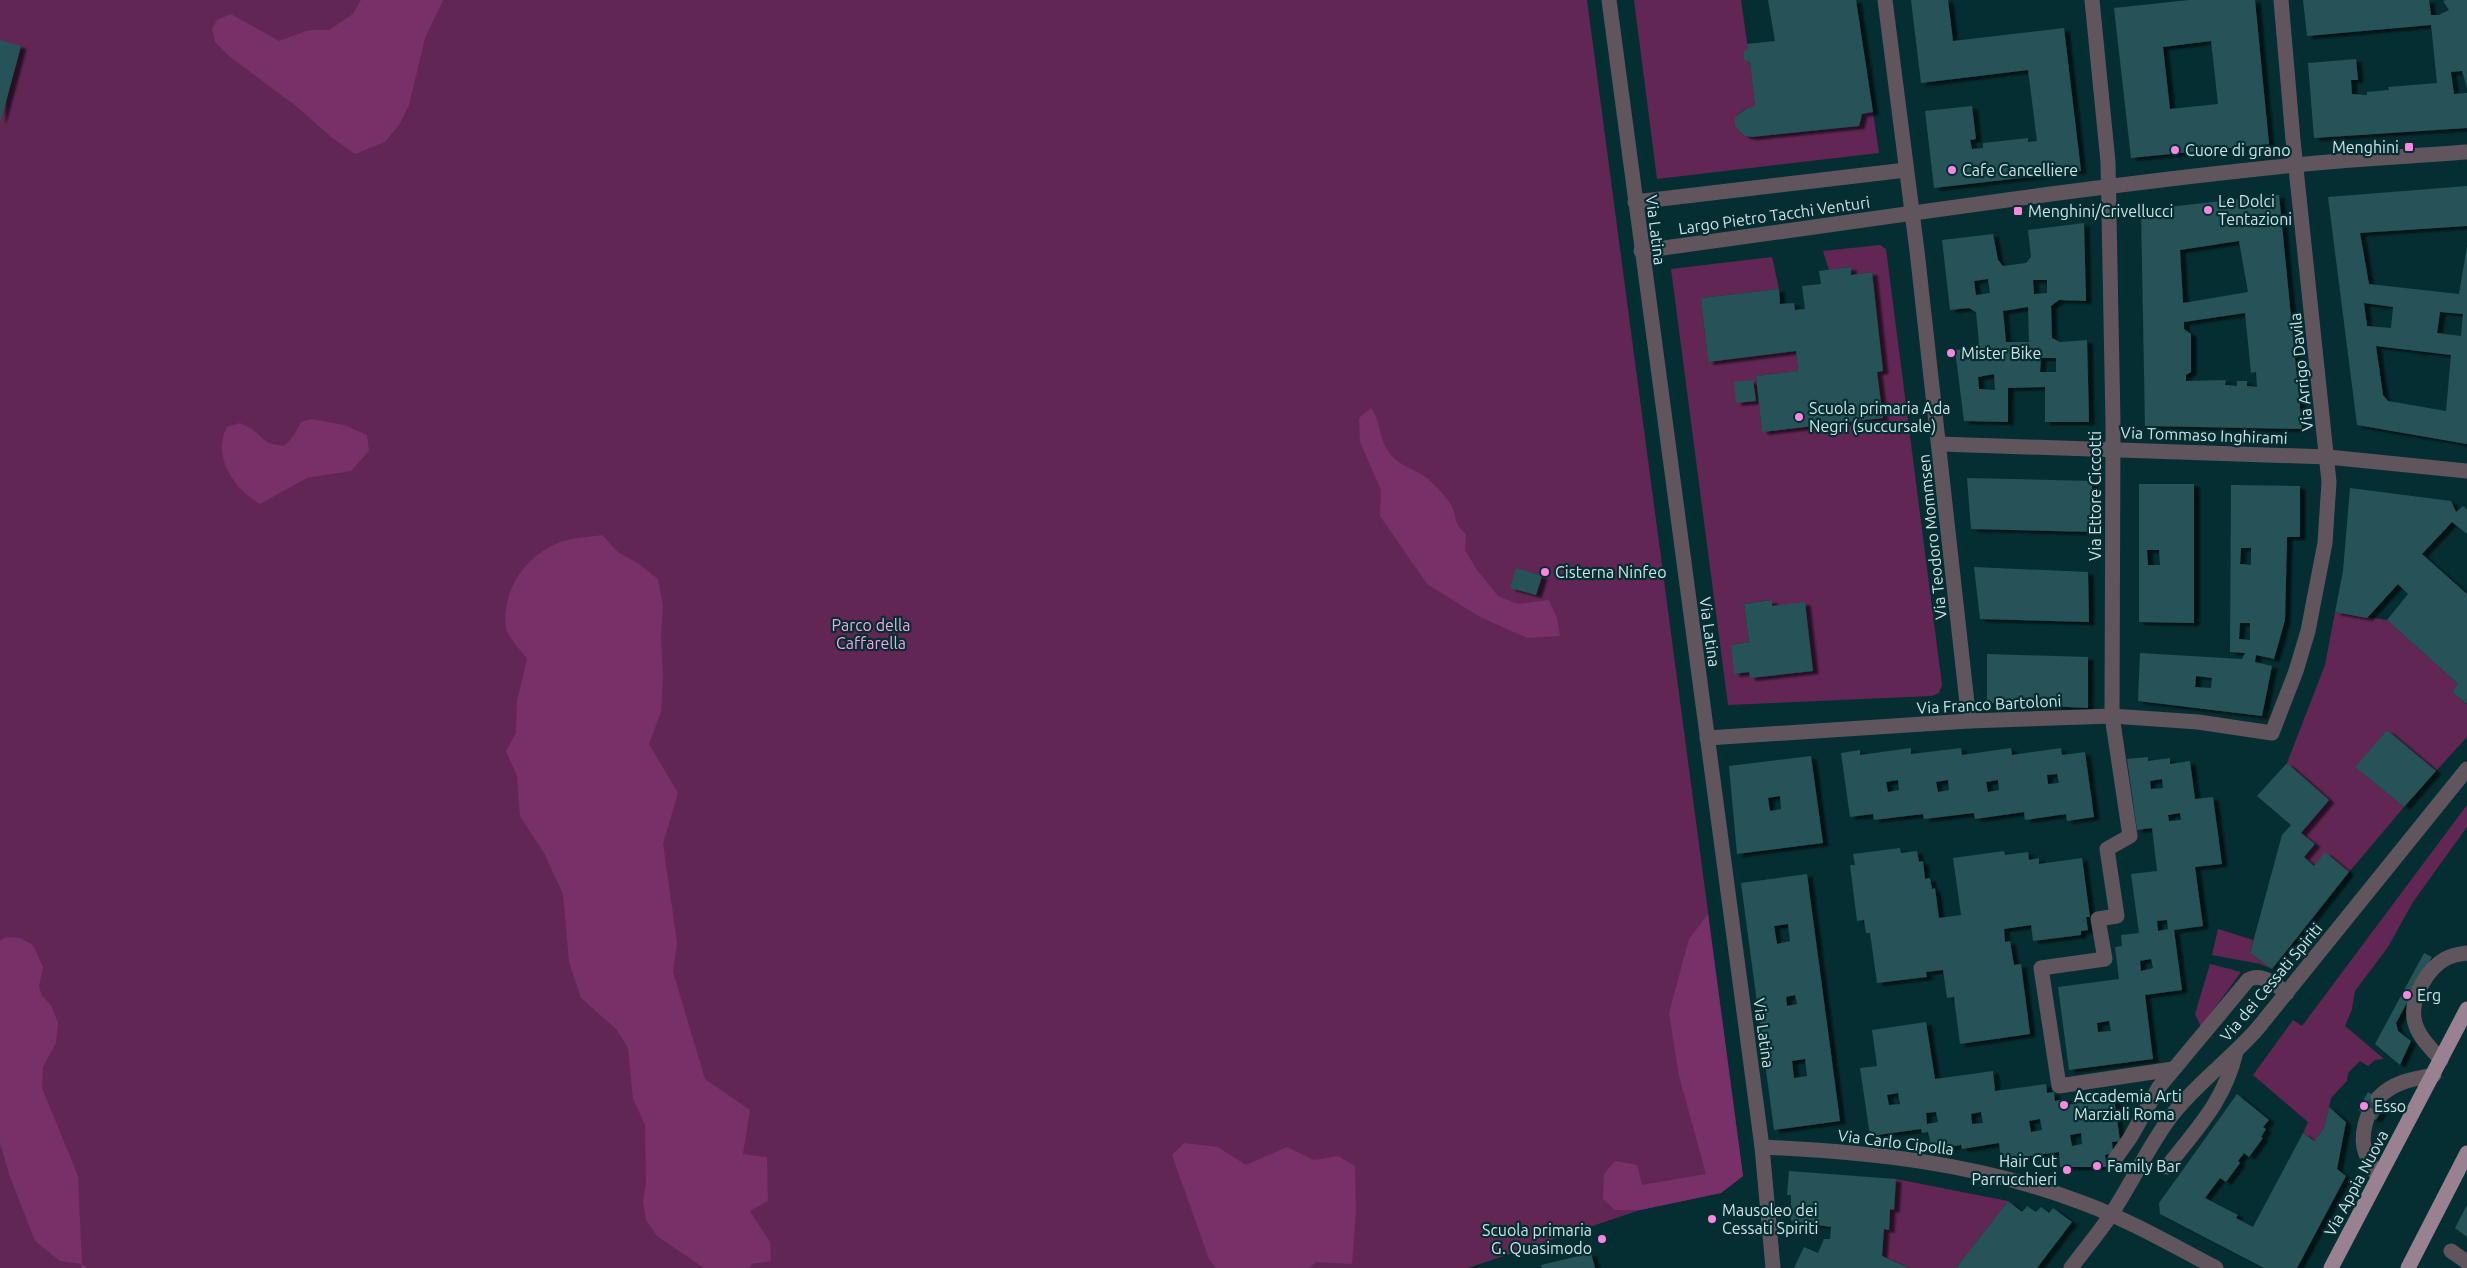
<svg xmlns="http://www.w3.org/2000/svg" width="2467" height="1268" font-family="Ubuntu,sans-serif">
<defs>
<filter id="shadow"><feDropShadow dx="5.5" dy="3" stdDeviation="1" flood-color="#0009"/></filter>
</defs>
<rect width="100%" height="100%" fill="#052e32"/>
<!-- green -->
<g fill="#622655" fill-rule="evenodd">
<polygon points="0,0 1587,0 1743,1176 1721,1193 1640,1210 1468,1268 0,1268"/>
<path d="M1634,0H1741L1748,49L1743,55L1744,59L1750,63L1755,106L1746,108L1735,117C1735,128 1740,136 1752,137L1858,126L1862,114L1873,112L1879,153L1657,179Z"/>
<path d="M1880,245L1886,249L1942,685L1939,693L1932,696L1728,705L1671,269L1772,257L1779,289L1701,298L1708,362L1796,351L1798,371L1756,376L1762,431L1883,418L1877,372L1883,371L1872,272L1851,275L1850,267L1829,270L1823,251ZM1771,600L1772,606L1805,603L1813,670L1750,678L1749,672L1735,674L1731,645L1749,642L1744,604Z"/>
<polygon points="2335,612 2387,620 2458,684 2452,692 2467,704 2467,737 2436,771 2387,730 2356,767 2404,807 2349,872 2314,866 2304,857 2315,844 2301,833 2328,800 2287,763 2325,665"/>
<polygon points="2467,805 2467,827 2413,902 2388,947 2355,991 2352,1009 2345,1026 2384,1059 2375,1060 2368,1066 2360,1061 2348,1073 2347,1081 2331,1098 2324,1128 2314,1141 2303,1133 2308,1122 2253,1075 2293,1020 2302,1026"/>
<polygon points="2218,929 2253,940 2250,953 2272,969 2260,964 2212,955"/>
<polygon points="2210,964 2241,972 2201,1027 2195,1014"/>
<polygon points="1896,1179 2008,1201 1956,1268 1909,1268 1882,1256 1884,1229 1890,1209 1894,1210"/>
</g>
<!-- forest -->
<g fill="#773068">
<polygon points="361,0 443,0 425,38 409,105 399,125 385,142 355,154 331,137 296,106 229,56 215,42 212,29 217,20 231,14 279,41 309,30 329,30 353,14"/>
<path d="M1371,408C1381,421 1379,440 1390,454C1399,466 1416,469 1428,479C1435,485 1446,496 1451,505C1458,517 1452,522 1466,534L1465,550L1477,570L1498,596L1518,604L1549,600L1557,618L1560,636L1527,638L1480,617L1427,584L1380,516L1381,490L1360,442L1359,418Z"/>
<path d="M312,419L344,425L367,435L369,451L351,471L307,478L260,504C235,490 211,456 227,427L240,423L252,429L268,443L284,446L293,437L301,422Z"/>
<path d="M602,535L618,552L639,564L658,579L663,606L661,637L663,677L661,712L649,744L678,793L663,844L677,942L673,972L705,1079L750,1110L743,1154L767,1157L768,1201L750,1211L770,1242L771,1261L752,1264L750,1268H704L657,1236L646,1220L643,1202L646,1183L645,1125L633,1099L628,1048L616,1029L581,998L569,962L563,894L544,853L520,816L517,776L506,751L516,733L517,701L527,659C521,650 507,637 506,627C501,587 530,550 567,540C578,537 590,537 602,535Z"/>
<polygon points="1708,914 1743,1176 1721,1193 1640,1210 1615,1210 1603,1199 1604,1174 1615,1161 1637,1165 1642,1185 1706,1174 1679,1076 1669,1013 1689,939"/>
<polygon points="6,937 20,938 33,945 43,967 39,986 42,996 51,1005 58,1023 56,1043 43,1067 42,1088 78,1176 82,1264 88,1268 81,1268 82,1264 60,1261 35,1241 10,1177 0,1143 0,941"/>
<polygon points="1184,1143 1218,1147 1246,1165 1287,1147 1314,1160 1338,1156 1355,1166 1356,1211 1352,1264 1317,1262 1308,1268 1216,1268 1209,1259 1172,1155"/>
</g>
<!-- building -->
<g fill="#265258" fill-rule="evenodd" filter="url(#shadow)">
<polygon points="1768,0 1856,0 1873,112 1862,114 1859,126 1752,137 1745,136 1739,131 1735,125 1735,117 1747,108 1755,106 1750,63 1743,59 1744,51 1748,49 1747,44 1775,41"/>
<polygon points="1911,0 1948,0 1953,41 2064,28 2081,171 1934,188 1925,111 1972,106 1976,139 1970,140 1972,149 1983,148 1983,143 2028,138 2028,142 2037,141 2028,70 1921,83"/>
<path d="M2189,0H2255L2269,144L2131,158L2114,8ZM2211,41L2218,104L2170,109L2163,47Z"/>
<polygon points="2303,0 2429,0 2431,15 2439,15 2449,10 2443,1 2446,0 2467,0 2467,88 2462,71 2451,72 2454,94 2467,93 2467,128 2314,138 2308,63 2356,59 2358,80 2351,80 2352,94 2367,95 2367,92 2389,90 2388,87 2437,83 2431,25 2307,36"/>
<polygon points="0,40 21,46 1,120 0,120"/>
<path d="M2467,186V226L2360,233L2369,284L2459,294L2467,246V444L2357,425L2328,197ZM2364,303L2393,307L2391,328L2367,326ZM2440,312L2463,314L2461,336L2437,333ZM2376,346L2451,355L2446,411L2388,401L2383,395Z"/>
<path d="M2276,195H2279L2302,429L2145,426L2141,210ZM2239,241L2248,292L2183,303L2180,250ZM2245,313L2251,373L2256,372L2257,387L2247,386V381H2237V386L2225,385L2226,380L2186,381V375L2191,372V334L2184,329V322Z"/>
<path d="M2084,223L2086,301L2059,300L2051,306L2052,338L2060,342L2087,340L2089,422H2045V387L2008,388V422L1964,421L1955,350L1975,348L1979,343L1976,312L1969,308L1950,310L1942,240L1993,234L1998,260L2003,266L2026,263L2031,257L2028,230ZM1988,279L1990,293L1976,295L1974,281ZM2033,280H2047V293L2034,294ZM2028,307L2029,342H2006L2003,311ZM2041,358H2056V372H2040ZM1994,374L1995,390L1979,389L1978,377Z"/>
<polygon points="1851,267 1851,275 1872,272 1883,371 1877,372 1883,418 1762,432 1756,376 1798,371 1796,351 1708,362 1701,298 1779,289 1780,304 1794,303 1795,310 1805,309 1802,286 1821,284 1819,271"/>
<polygon points="1753,380 1756,401 1736,403 1734,382"/>
<polygon points="1967,478 2092,481 2093,532 1971,529"/>
<path d="M2139,484H2194V623L2139,622ZM2147,550H2159L2160,565H2148Z"/>
<path d="M2231,485L2300,486V537H2287L2285,620L2274,659L2256,655L2255,662L2272,666L2262,716L2138,701L2140,653L2242,659L2245,653L2230,652ZM2241,548H2251V565L2240,564ZM2240,623H2250V640L2239,639ZM2196,676L2212,678L2211,688L2195,687Z"/>
<polygon points="2350,488 2451,501 2456,512 2463,506 2467,510 2467,534 2452,522 2422,554 2467,594 2467,704 2452,692 2458,684 2387,620 2408,594 2398,584 2367,618 2335,612 2343,571"/>
<polygon points="1974,567 2088,572 2089,622 1980,619"/>
<polygon points="1516,568 1542,576 1536,595 1510,588"/>
<polygon points="1772,600 1772,606 1805,602 1813,671 1750,678 1749,672 1734,674 1731,645 1749,642 1744,604"/>
<polygon points="1987,654 2088,657 2088,708 1987,703"/>
<polygon points="2387,730 2436,771 2404,807 2355,767"/>
<path d="M1911,748V754L1961,748L1962,755L2011,748L2012,755L2061,748L2062,755L2085,752L2094,817L2067,821L2066,814L2025,820L2024,812L1975,819L1974,813L1924,819L1923,814L1874,820L1873,814L1850,817L1841,753L1860,750V755ZM2057,774L2059,783L2048,784L2047,775ZM1898,780L1899,790L1888,792L1886,782ZM1948,780L1949,790L1938,792L1936,782ZM1998,780L1999,790L1988,792L1986,782Z"/>
<path d="M1811,756L1823,843L1737,854L1729,766ZM1780,796L1781,809L1770,811L1768,798Z"/>
<path d="M2148,757V761L2170,758V764L2190,761L2195,799L2213,797L2222,864L2195,867L2203,926L2174,930L2182,990L2145,995L2153,1059L2069,1070L2058,987L2119,979L2115,947L2122,946L2121,935L2139,933L2131,874L2157,871L2152,828L2137,830L2127,759ZM2162,779L2163,788L2151,789L2150,781ZM2180,813L2181,820L2169,821L2168,815ZM2167,920L2168,929L2158,931L2157,921ZM2151,959L2153,968L2141,971L2140,961ZM2109,1021L2111,1031L2098,1032L2097,1023Z"/>
<polygon points="2287,763 2329,800 2301,833 2315,844 2304,857 2314,866 2325,852 2349,872 2272,969 2250,953 2282,835 2291,825 2257,796"/>
<polygon points="1900,848 1901,853 1917,851 1919,862 1923,861 1925,879 1930,878 1932,889 1935,888 1939,918 1961,915 1953,858 2004,851 2005,855 2028,852 2029,860 2039,858 2039,864 2082,858 2090,917 2086,917 2088,930 2081,931 2081,935 2033,941 2031,925 2004,929 2005,942 2010,941 2014,965 2021,964 2030,1034 1960,1044 1954,997 1947,998 1943,970 1926,972 1927,977 1877,983 1870,933 1866,933 1864,920 1857,921 1850,865 1855,865 1853,854"/>
<path d="M1807,874L1840,1121L1774,1130L1741,883ZM1788,924L1790,941L1777,944L1774,926ZM1795,995L1797,1004L1787,1006L1786,997ZM1805,1059L1807,1076L1794,1078L1792,1061Z"/>
<polygon points="2424,953 2432,957 2396,1023 2398,1031 2411,1041 2400,1065 2375,1044"/>
<path d="M1926,1022L1935,1079L1993,1071L1995,1091L2046,1084L2047,1093L2054,1092L2055,1101L2066,1099V1105L2114,1098L2120,1141L2112,1142L2113,1153L2105,1155L2107,1167H2060L2059,1152L2001,1160L1999,1143L1962,1149L1961,1145L1942,1148V1144L1931,1145L1928,1132L1922,1133L1921,1129L1870,1136L1860,1068L1877,1066L1872,1030ZM1898,1093L1900,1104L1889,1105L1887,1095ZM1936,1112L1938,1122L1927,1124L1926,1113ZM1981,1112L1983,1123L1972,1124L1971,1114ZM2040,1119L2042,1130L2031,1132L2029,1121ZM2081,1133L2082,1144L2072,1146L2070,1135Z"/>
<polygon points="2368,1092 2386,1103 2376,1120 2358,1110"/>
<polygon points="2237,1094 2269,1120 2263,1127 2266,1129 2261,1137 2263,1138 2249,1157 2244,1153 2238,1161 2240,1163 2226,1182 2220,1178 2205,1198 2238,1215 2236,1218 2253,1227 2303,1133 2314,1141 2324,1128 2329,1107 2346,1122 2337,1169 2346,1176 2297,1268 2264,1268 2160,1214 2159,1203"/>
<polygon points="1789,1171 1896,1179 1894,1210 1890,1209 1889,1230 1884,1229 1882,1256 1909,1268 1794,1268 1804,1247 1818,1253 1824,1239 1830,1239 1831,1227 1791,1221 1791,1195 1787,1195"/>
<polygon points="2008,1201 2022,1212 2027,1206 2036,1212 2041,1207 2049,1213 2053,1208 2072,1222 2037,1268 1956,1268"/>
<polygon points="2467,1205 2467,1237 2455,1228"/>
<polygon points="1591,1253 1595,1268 1542,1268 1541,1265"/>
</g>
<g fill="none" stroke-linecap="round" stroke-linejoin="round">
<!-- minor-tunnel -->
<polyline stroke="#23494d" stroke-width="15" stroke-dasharray="15 8" stroke-linecap="butt" points="2368,1115 2378,1098"/>
<!-- minor -->
<g stroke="#61555d" stroke-width="15">
<polyline points="1609,0 1762,1147 1773,1268"/>
<polyline points="1885,0 1917,251 1969,721"/>
<polyline points="2092,0 2108,162 2113,423 2112,716 2130,836 2107,849 2117,916 2098,919 2105,959 2041,968 2059,1086 2173,1069"/>
<polyline points="1635,202 1906,170"/>
<path d="M1641,251C1850,223 2058,190 2267,168C2333,160 2400,157 2467,152"/>
<polyline points="1940,444 2328,457 2467,471"/>
<polyline points="1707,738 1969,721 2112,716 2198,722 2272,733 2296,671 2308,631 2325,543 2329,482 2293,140 2281,0"/>
<path d="M2441,1060C2431,1048 2416,1035 2414,1018C2411,998 2427,969 2445,959C2452,955 2459,954 2467,953"/>
<path d="M2378,1098C2393,1082 2412,1079 2434,1075"/>
<path d="M2368,1115C2358,1143 2364,1153 2378,1177"/>
<path d="M1762,1147C1871,1152 1979,1163 2083,1203C2129,1220 2172,1245 2216,1268"/>
<path d="M2115,1159L2130,1138L2159,1087L2248,980C2262,972 2275,985 2287,993"/>
<path d="M2167,1167C2197,1128 2224,1102 2236,1052"/>
<polyline points="2451,1251 2467,1262"/>
<path d="M2071,1268C2084,1250 2100,1232 2112,1213C2133,1181 2149,1145 2172,1115C2198,1082 2231,1059 2258,1028L2467,769"/>
</g>
<!-- major -->
<g stroke="#998192" stroke-width="15">
<polyline points="2331,1268 2467,1009"/>
<polyline points="2408,1268 2467,1153"/>
</g>
</g>
<!-- markers -->
<g fill="#fd86e1" stroke="#052e32" stroke-width="2">
<rect x="2404" y="142" width="10" height="10" rx="2.5"/>
<circle cx="2175" cy="150" r="5"/>
<circle cx="1952" cy="170" r="5"/>
<circle cx="2208" cy="210" r="5"/>
<rect x="2013" y="206" width="10" height="10" rx="2.5"/>
<circle cx="1951" cy="353" r="5"/>
<circle cx="1799" cy="417" r="5"/>
<circle cx="1545" cy="572" r="5"/>
<circle cx="2407" cy="995" r="5"/>
<circle cx="2064" cy="1105" r="5"/>
<circle cx="2364" cy="1106" r="5"/>
<circle cx="2097" cy="1166" r="5"/>
<circle cx="2067" cy="1170" r="5"/>
<circle cx="1712" cy="1219" r="5"/>
<circle cx="1602" cy="1239" r="5"/>
</g>
<g text-anchor="middle" dominant-baseline="central" stroke-width="4.5" stroke-linejoin="round" paint-order="stroke">
<!-- poi labels -->
<g font-size="16" fill="#cee3e5" stroke="#052e32" text-anchor="start">
<text x="2399" y="147" text-anchor="end">Menghini</text>
<text x="2185" y="150">Cuore di grano</text>
<text x="1962" y="170">Cafe Cancelliere</text>
<text x="2218" y="201">Le Dolci<tspan x="2218" dy="18">Tentazioni</tspan></text>
<text x="2028" y="211">Menghini/Crivellucci</text>
<text x="1961" y="353">Mister Bike</text>
<text x="1809" y="408">Scuola primaria Ada<tspan x="1809" dy="18">Negri (succursale)</tspan></text>
<text x="1555" y="572">Cisterna Ninfeo</text>
<text x="2417" y="995">Erg</text>
<text x="2074" y="1096">Accademia Arti<tspan x="2074" dy="18">Marziali Roma</tspan></text>
<text x="2374" y="1106">Esso</text>
<text x="2057" y="1161" text-anchor="end">Hair Cut<tspan x="2057" dy="18">Parrucchieri</tspan></text>
<text x="2107" y="1166">Family Bar</text>
<text x="1722" y="1210">Mausoleo dei<tspan x="1722" dy="18">Cessati Spiriti</tspan></text>
<text x="1592" y="1230" text-anchor="end">Scuola primaria<tspan x="1592" dy="18">G. Quasimodo</tspan></text>
</g>
<!-- street labels -->
<g font-size="16" fill="#cee3e5" stroke="#052e32">
<text transform="translate(1774 215) rotate(-8)">Largo Pietro Tacchi Venturi</text>
<text transform="translate(1656 230) rotate(83)">Via Latina</text>
<text transform="translate(2301 372) rotate(-96)">Via Arrigo Davila</text>
<text transform="translate(2204 435) rotate(2)">Via Tommaso Inghirami</text>
<text transform="translate(2095 496) rotate(-90)">Via Ettore Ciccotti</text>
<text transform="translate(1932 537) rotate(-96)">Via Teodoro Mommsen</text>
<text transform="translate(1710 632) rotate(82)">Via Latina</text>
<text transform="translate(1989 704) rotate(-3)">Via Franco Bartoloni</text>
<text transform="translate(2271 982) rotate(-50)">Via dei Cessati Spiriti</text>
<text transform="translate(1764 1033) rotate(82)">Via Latina</text>
<text transform="translate(1896 1142) rotate(7)">Via Carlo Cipolla</text>
<text transform="translate(2356 1183) rotate(-62)">Via Appia Nuova</text>
</g>
<!-- park labels -->
<g font-size="16" fill="#f7a5e2" stroke="#052e32">
<text x="871" y="625">Parco della<tspan x="871" dy="18">Caffarella</tspan></text>
</g>
</g>
</svg>
